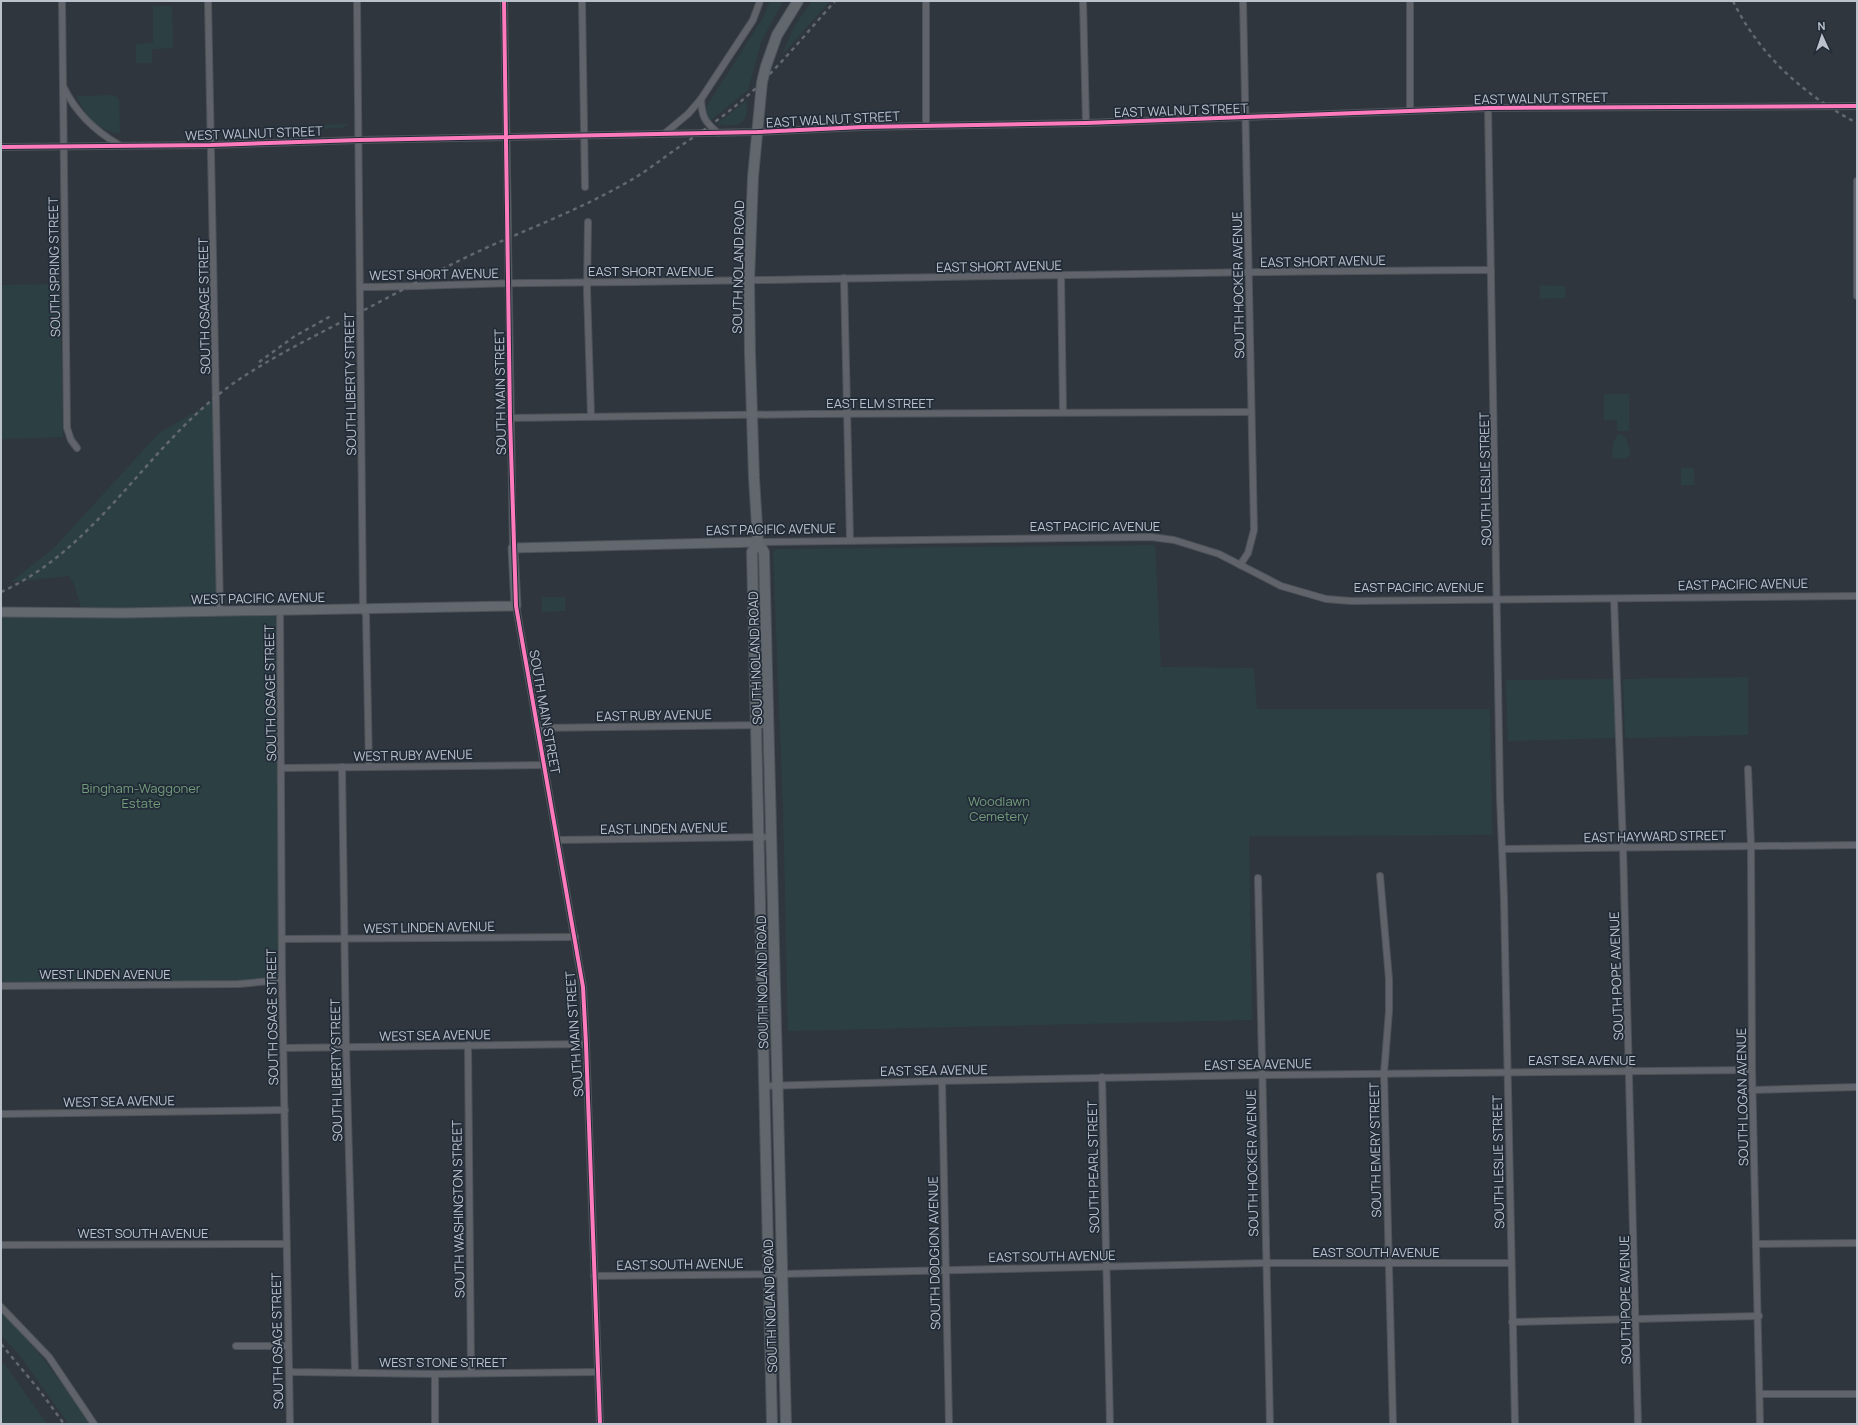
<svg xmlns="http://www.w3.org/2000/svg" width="1858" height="1425" font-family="Manrope,sans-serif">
<rect width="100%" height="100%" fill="#2f363d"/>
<!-- green -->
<g fill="#2c4043">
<polygon points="770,1 783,1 761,42 748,90 710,121 706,115 707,106 763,18"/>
<polygon points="812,1 830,1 782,55 794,27"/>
<polygon points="153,6 172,6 172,7 173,48 152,49 152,63 136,63 136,44 153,43"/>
<path d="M114,95L119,99L120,133C99,133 83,113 77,96Z"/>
<path d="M747,100C746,114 749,125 730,125C725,125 721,125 717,124Z"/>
<polygon points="348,124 343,128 288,130 289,126"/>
<polygon points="60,284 63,437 1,439 1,285"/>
<polygon points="1540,285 1565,286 1566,298 1540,299"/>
<polygon points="1604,394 1629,394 1629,431 1617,431 1617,420 1604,420"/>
<polygon points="217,397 220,610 280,610 282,980 239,984 1,986 1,611 82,611 74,584 69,576 11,582 54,548 159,433 202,408"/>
<path d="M1621,434L1626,438L1630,452V455L1625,459L1613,458C1612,449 1611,442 1618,435Z"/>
<rect x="1681" y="468" width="13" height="17"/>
<polygon points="1155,545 1161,667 1254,668 1257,709 1490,709 1492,835 1249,836 1252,1020 788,1031 783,806 773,552 777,549"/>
<polygon points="565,597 565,611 542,612 542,597"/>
<polygon points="1748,677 1748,735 1625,738 1623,679"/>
<polygon points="1615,679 1617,738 1508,741 1506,680"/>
<path d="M1,1311C35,1346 63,1383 89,1424H69L18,1353L1,1335Z"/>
<polygon points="1,1361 5,1365 47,1424 1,1424"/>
</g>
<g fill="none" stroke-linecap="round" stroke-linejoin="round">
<!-- street casing -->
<g stroke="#4d5258" stroke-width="8">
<g id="street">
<polyline points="62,1 67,428 71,440 77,448"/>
<polyline points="208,1 220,611"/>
<polyline points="357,1 363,609 366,615 369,767"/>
<polyline points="504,1 508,226"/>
<polyline points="582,1 585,187"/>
<polyline points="926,1 926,125"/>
<polyline points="1083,1 1086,123"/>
<path d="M63,86C76,113 94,130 119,145"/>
<path d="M701,99C702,117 704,121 718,133"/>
<polyline points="1488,108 1500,797 1504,899 1515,1424"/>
<polyline points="1410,111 1410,1"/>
<polyline points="664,134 688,114 701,99 753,20 760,1"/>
<polyline points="1,147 211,145 359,140 757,132 863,127 1086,123 1488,108 1857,106"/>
<polyline points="1857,181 1857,296"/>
<polyline points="588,222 587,290 591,416"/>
<polyline points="508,246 513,548"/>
<polyline points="1061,276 1063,412"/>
<polyline points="844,278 850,540"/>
<path d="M360,287C417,287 474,283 530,283C851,280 1171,271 1491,270"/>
<polyline points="510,418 811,414 1250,412"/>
<polyline points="758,542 1151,537 1174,540 1219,554 1281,586 1326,599 1351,601 1857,596"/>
<polyline points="1240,565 1248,553 1254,530 1243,1"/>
<polyline points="1614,599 1623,847 1638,1424"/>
<polyline points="516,606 583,987 586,1044 600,1424"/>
<polyline points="280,610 282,980 290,1424"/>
<polyline points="538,728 770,725"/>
<polyline points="342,767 346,1047 355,1372"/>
<polyline points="282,768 544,765"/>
<polyline points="1748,769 1751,846 1752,1070 1760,1424"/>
<polyline points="557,840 771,837"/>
<polyline points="1502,849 1857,845"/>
<polyline points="1380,876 1389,979 1389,1011 1384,1073 1393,1424"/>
<polyline points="1258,878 1270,1424"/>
<polyline points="282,939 575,937"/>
<polyline points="1,986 239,984 282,980"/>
<polyline points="468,1045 471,1373"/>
<polyline points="284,1048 586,1044"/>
<polyline points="1102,1077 1110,1424"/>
<polyline points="942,1081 949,1424"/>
<polyline points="765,1086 939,1081 1261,1075 1752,1070"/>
<polyline points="1752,1090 1857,1087"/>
<polyline points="1,1114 285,1110"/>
<polyline points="1756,1244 1857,1243"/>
<polyline points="1,1245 286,1244"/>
<polyline points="594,1276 782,1274 1265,1263 1511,1263"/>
<polyline points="1,1307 49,1357 94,1424"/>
<polyline points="1512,1322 1759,1316"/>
<polyline points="236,1346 288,1346"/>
<polyline points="289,1371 293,1372 435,1374 598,1372"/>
<polyline points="1760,1394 1857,1394"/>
<polyline points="435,1424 435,1374"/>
</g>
</g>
<!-- secondary casing -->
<g stroke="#4d5258" stroke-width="11">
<polyline id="secondary" points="1,612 122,613 516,606 513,548 758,542"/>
</g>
<!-- primary casing -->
<g stroke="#4d5259" stroke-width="12">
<g id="primary">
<polyline points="758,542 752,552 772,1424"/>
<polyline points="786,1424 764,552 758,542 754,478 750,353 749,281 753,177 762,82 766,66 777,35 798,1"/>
</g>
</g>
<!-- street -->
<use href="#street" stroke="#60646a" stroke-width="6"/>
<!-- secondary -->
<use href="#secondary" stroke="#63686f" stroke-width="9"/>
<!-- primary -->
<use href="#primary" stroke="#61676c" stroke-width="10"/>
<!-- rail -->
<g stroke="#63686e" stroke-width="2.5" stroke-dasharray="4 4" stroke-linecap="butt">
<path d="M1733,1C1759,55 1805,96 1857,123"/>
<polyline points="259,362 295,336 331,316"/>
<path d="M1,592C98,548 147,446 231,385C268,359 309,339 349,318C395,294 440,269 488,247C533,227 580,209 624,184C643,174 659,161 676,149C706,129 736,108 762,82C788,56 811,28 835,1"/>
<polyline points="1,1344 40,1391 64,1424"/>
</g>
<!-- street-bridge casing -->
<g stroke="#4d5258" stroke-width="8" stroke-linecap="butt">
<polyline id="street-bridge" points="508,226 508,246"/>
</g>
<!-- street-bridge -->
<use href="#street-bridge" stroke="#60646a" stroke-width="6"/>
<!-- cycleway casing -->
<g stroke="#222c38" stroke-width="6">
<g id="cycleway">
<polyline points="504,1 510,418 516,606 583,987 586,1044 600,1424"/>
<polyline points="1,147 211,145 359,140 757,132 863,127 1086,123 1488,108 1857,106"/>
</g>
</g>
<!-- cycleway -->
<use href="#cycleway" stroke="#fd7abc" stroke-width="4"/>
</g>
<g text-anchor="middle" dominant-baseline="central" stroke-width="3.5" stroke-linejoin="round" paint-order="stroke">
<!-- street labels -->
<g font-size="13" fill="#bbc2cc" stroke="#222c38">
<text transform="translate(1541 98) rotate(-1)">EAST WALNUT STREET</text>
<text transform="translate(1181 110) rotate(-2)">EAST WALNUT STREET</text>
<text transform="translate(833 119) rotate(-3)">EAST WALNUT STREET</text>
<text transform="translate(254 133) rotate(-2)">WEST WALNUT STREET</text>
<text transform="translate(1323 261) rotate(-1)">EAST SHORT AVENUE</text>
<text transform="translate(999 266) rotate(-1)">EAST SHORT AVENUE</text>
<text transform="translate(54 267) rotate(-91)">SOUTH SPRING STREET</text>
<text transform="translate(738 267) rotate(-89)">SOUTH NOLAND ROAD</text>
<text x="651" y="271">EAST SHORT AVENUE</text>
<text transform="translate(434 274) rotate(-1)">WEST SHORT AVENUE</text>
<text transform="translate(1238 285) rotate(-91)">SOUTH HOCKER AVENUE</text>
<text transform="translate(204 306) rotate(-91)">SOUTH OSAGE STREET</text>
<text transform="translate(350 384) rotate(-91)">SOUTH LIBERTY STREET</text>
<text transform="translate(500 392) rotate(-91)">SOUTH MAIN STREET</text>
<text x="880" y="403">EAST ELM STREET</text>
<text transform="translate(1485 479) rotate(-91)">SOUTH LESLIE STREET</text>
<text x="1095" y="526">EAST PACIFIC AVENUE</text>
<text transform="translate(771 529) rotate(-1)">EAST PACIFIC AVENUE</text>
<text transform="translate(1743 584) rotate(-1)">EAST PACIFIC AVENUE</text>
<text x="1419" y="587">EAST PACIFIC AVENUE</text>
<text transform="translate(258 598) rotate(-1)">WEST PACIFIC AVENUE</text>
<text transform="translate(755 658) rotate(-92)">SOUTH NOLAND ROAD</text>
<text transform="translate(270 693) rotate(-91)">SOUTH OSAGE STREET</text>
<text transform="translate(545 712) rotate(80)">SOUTH MAIN STREET</text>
<text transform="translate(654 715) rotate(-1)">EAST RUBY AVENUE</text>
<text transform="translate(413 755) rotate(-1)">WEST RUBY AVENUE</text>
<text transform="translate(664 828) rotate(-1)">EAST LINDEN AVENUE</text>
<text transform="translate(1655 836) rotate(-1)">EAST HAYWARD STREET</text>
<text transform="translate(429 927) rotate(-1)">WEST LINDEN AVENUE</text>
<text x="105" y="974">WEST LINDEN AVENUE</text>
<text transform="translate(1616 976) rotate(-92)">SOUTH POPE AVENUE</text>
<text transform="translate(762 982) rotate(-91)">SOUTH NOLAND ROAD</text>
<text transform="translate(272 1017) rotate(-91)">SOUTH OSAGE STREET</text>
<text transform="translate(574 1034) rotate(-94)">SOUTH MAIN STREET</text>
<text transform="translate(435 1035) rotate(-1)">WEST SEA AVENUE</text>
<text x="1582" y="1060">EAST SEA AVENUE</text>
<text transform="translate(1258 1064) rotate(-1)">EAST SEA AVENUE</text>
<text transform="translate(336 1070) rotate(-91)">SOUTH LIBERTY STREET</text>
<text transform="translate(934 1070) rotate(-1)">EAST SEA AVENUE</text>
<text transform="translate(1742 1097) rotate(-91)">SOUTH LOGAN AVENUE</text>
<text transform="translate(119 1101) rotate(-1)">WEST SEA AVENUE</text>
<text transform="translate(1375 1150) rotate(-91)">SOUTH EMERY STREET</text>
<text transform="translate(1498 1162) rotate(-91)">SOUTH LESLIE STREET</text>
<text transform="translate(1252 1163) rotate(-91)">SOUTH HOCKER AVENUE</text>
<text transform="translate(1093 1167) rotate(-91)">SOUTH PEARL STREET</text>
<text transform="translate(458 1209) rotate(-91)">SOUTH WASHINGTON STREET</text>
<text x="143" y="1233">WEST SOUTH AVENUE</text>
<text x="1376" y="1252">EAST SOUTH AVENUE</text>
<text transform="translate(934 1253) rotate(-91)">SOUTH DODGION AVENUE</text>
<text transform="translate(1052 1256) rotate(-1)">EAST SOUTH AVENUE</text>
<text transform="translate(680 1264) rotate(-1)">EAST SOUTH AVENUE</text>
<text transform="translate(1625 1300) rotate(-91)">SOUTH POPE AVENUE</text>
<text transform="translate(770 1306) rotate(-92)">SOUTH NOLAND ROAD</text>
<text transform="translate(277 1341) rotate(-91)">SOUTH OSAGE STREET</text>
<text x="443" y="1362">WEST STONE STREET</text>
</g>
<!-- park labels -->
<g font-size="13" fill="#739c7a" stroke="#222c38">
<text x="141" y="788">Bingham-Waggoner<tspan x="141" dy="15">Estate</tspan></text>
<text x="999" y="801">Woodlawn<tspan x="999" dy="15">Cemetery</tspan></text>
</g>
</g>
<!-- border -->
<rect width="1858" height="1425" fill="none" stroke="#bbc2cc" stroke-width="4"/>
<!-- north arrow -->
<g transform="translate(1822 36) rotate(357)" stroke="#222c38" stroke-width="3" paint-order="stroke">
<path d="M0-3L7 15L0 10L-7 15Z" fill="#bbc2cc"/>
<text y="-6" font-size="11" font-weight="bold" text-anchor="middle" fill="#bbc2cc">N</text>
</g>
</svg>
